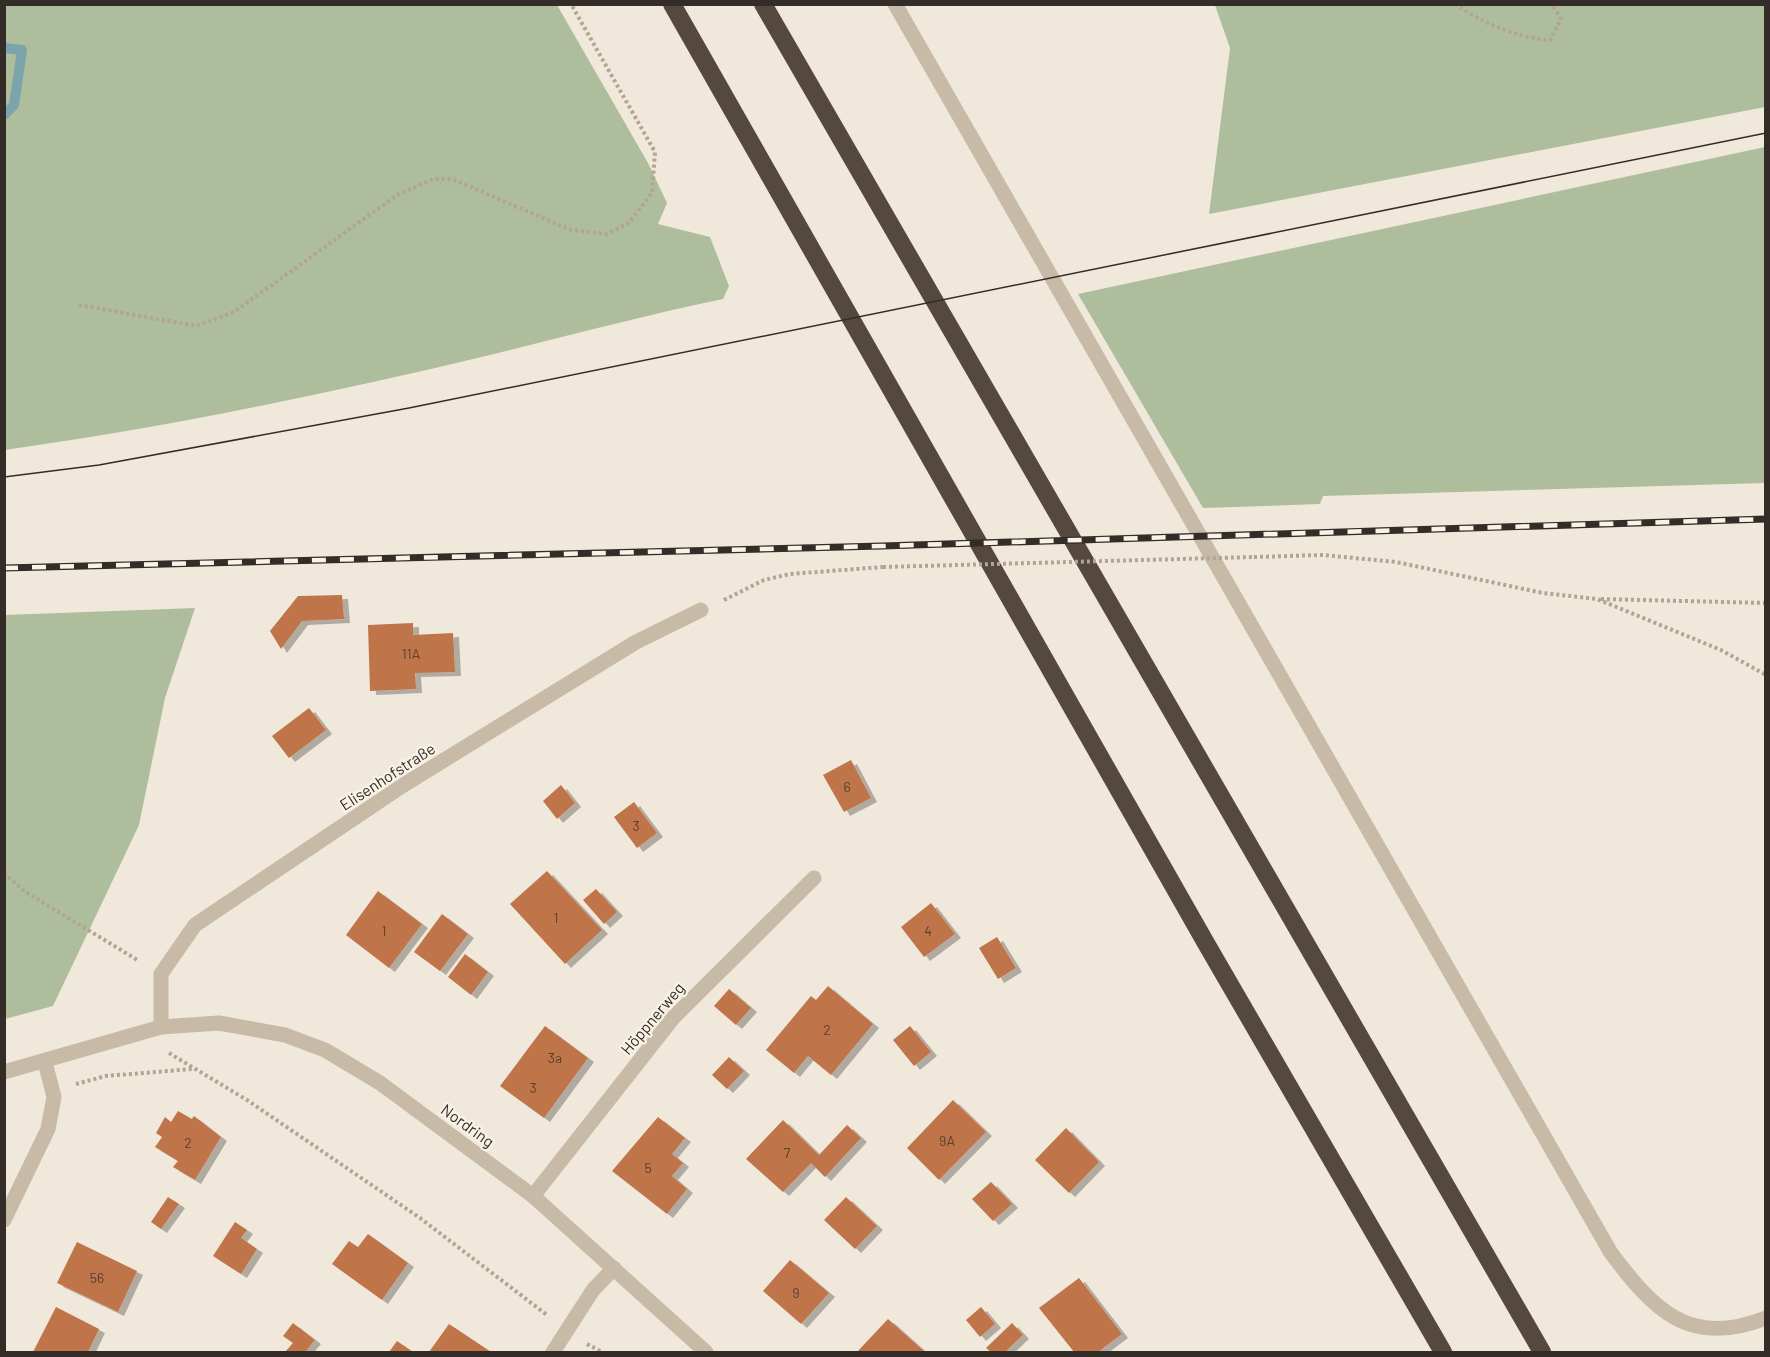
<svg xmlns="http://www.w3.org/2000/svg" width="1770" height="1357" font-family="Barlow,sans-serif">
<defs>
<filter id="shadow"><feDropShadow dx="6" dy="4" stdDeviation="0" flood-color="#0004"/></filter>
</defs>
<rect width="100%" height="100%" fill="#f0e8db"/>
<!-- green -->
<g fill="#aebe9c">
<path d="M4,5H557L648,163L667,203L658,224L710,237L729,286L723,299C646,315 571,335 494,354C332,393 169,427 5,450Z"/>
<polygon points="1215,5 1765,5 1765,107 1209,214 1230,48"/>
<polygon points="1765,147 1765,483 1323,496 1320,504 1203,508 1078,294"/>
<polygon points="195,608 165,698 139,825 53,1006 5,1019 5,615"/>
</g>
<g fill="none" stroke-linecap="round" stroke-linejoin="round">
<!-- stream -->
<polyline stroke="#7ba4ab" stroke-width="10" points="4,48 22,50 14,105 4,115"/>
</g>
<!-- building -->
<g fill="#bf744a" filter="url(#shadow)">
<polygon points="342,595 344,619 302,621 281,649 270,631 298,596"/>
<polygon points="413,623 413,635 453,633 455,672 415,673 416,689 370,691 368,625"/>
<polygon points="309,708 326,730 289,758 272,736"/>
<polygon points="851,760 871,798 844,812 823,775"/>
<polygon points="561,785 575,803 557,819 543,801"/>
<polygon points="634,802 657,833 637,848 614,817"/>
<polygon points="547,871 602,930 565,964 510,904"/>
<polygon points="596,889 617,912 604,924 583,900"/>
<polygon points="378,891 422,924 389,968 346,935"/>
<polygon points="931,903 955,934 924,957 901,927"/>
<polygon points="442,914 468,934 440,971 414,952"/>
<polygon points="997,937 1016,968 998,979 979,948"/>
<polygon points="465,954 488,972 471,995 448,977"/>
<polygon points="828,986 873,1024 831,1075 808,1056 794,1073 766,1050 811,996 816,1000"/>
<polygon points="729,989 751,1008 736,1025 714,1006"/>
<polygon points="545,1026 588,1058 544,1118 500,1086"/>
<polygon points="910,1026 931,1052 914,1066 893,1040"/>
<polygon points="729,1057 744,1071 727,1089 712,1075"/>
<polygon points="953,1100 986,1132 939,1180 907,1148"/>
<polygon points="178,1111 192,1119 194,1116 221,1137 195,1180 173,1167 178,1161 155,1147 162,1137 156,1133 165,1117 171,1122"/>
<polygon points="658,1117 685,1138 672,1154 683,1163 672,1176 687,1189 667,1214 612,1171"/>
<polygon points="783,1120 819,1155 847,1125 861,1138 825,1177 811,1163 783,1192 746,1159"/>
<polygon points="1066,1128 1099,1162 1069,1193 1035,1160"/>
<polygon points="991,1182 1012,1204 993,1221 972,1199"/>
<polygon points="168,1197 179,1204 161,1229 151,1222"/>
<polygon points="846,1197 877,1226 855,1249 824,1220"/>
<polygon points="235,1222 247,1230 241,1238 257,1249 241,1274 213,1256"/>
<polygon points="368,1234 408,1263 382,1300 332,1264 349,1241 358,1247"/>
<polygon points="77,1242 137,1271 118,1312 57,1283"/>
<polygon points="790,1260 829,1293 801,1324 763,1291"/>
<polygon points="1079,1278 1122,1334 1098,1352 1074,1352 1039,1308"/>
<polygon points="56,1307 99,1329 88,1352 33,1352"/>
<polygon points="981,1307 995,1324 980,1337 966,1320"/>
<polygon points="888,1319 925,1352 857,1352"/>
<polygon points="293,1323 315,1340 305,1352 285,1352 293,1343 283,1336"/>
<polygon points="1012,1323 1023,1335 1005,1352 991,1352 986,1348"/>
<polygon points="449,1324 491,1352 429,1352"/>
<polygon points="397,1341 413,1352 389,1352"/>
</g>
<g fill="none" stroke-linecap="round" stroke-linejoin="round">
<!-- path -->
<g stroke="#b3a492" stroke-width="4" stroke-dasharray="3 3" stroke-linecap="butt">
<path d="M1455,4C1482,23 1518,38 1550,40L1561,19L1552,4"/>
<polyline points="79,305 197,326 234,312 397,195 433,179 452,179 571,230 607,234 629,223 652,193 655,152 571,4"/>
<polyline points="1254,557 1323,555 1396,562 1543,593 1597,599 1721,650 1766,675"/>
<polyline points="1601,599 1766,603"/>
<polyline points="724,600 764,580 790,574 883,567"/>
<polyline points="4,873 24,891 139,961"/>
<polyline points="169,1053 247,1100 420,1218 547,1315"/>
<polyline points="76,1084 106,1076 192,1069"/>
<polyline points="587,1344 602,1352"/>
</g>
<!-- service -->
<g stroke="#c7baa7" stroke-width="15">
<path d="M895,4L1611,1253C1654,1310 1689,1348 1766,1318"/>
<polyline points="161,1027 161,974 195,925 402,786 636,642 701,610"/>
<polyline points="533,1196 673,1018 814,878"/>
</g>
<!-- minor -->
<g stroke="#c7baa7" stroke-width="15">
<polyline points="4,1072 161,1027 219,1023 285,1035 325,1050 380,1083 533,1196 706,1352"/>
<polyline points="4,1220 48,1129 54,1097 45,1062"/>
<polyline points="553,1352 593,1290 614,1268"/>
</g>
<!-- motorway -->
<g stroke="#55483f" stroke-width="18">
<polyline points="672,4 1207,945 1443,1352"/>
<polyline points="763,4 1542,1352"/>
</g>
<!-- tram -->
<polyline stroke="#342d27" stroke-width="1.5" points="4,477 99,465 409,408 1766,133"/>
<!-- rail casing -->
<g stroke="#342d27" stroke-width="7">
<polyline id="rail" points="4,568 882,546 1766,519"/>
</g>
<!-- rail -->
<use href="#rail" stroke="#f8f2e7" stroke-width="4.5" stroke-dasharray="14" stroke-linecap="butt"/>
<!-- path-bridge -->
<polyline stroke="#b3a492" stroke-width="4" stroke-dasharray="3 3" stroke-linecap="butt" points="883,567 1254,557"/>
</g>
<g text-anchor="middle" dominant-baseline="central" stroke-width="4.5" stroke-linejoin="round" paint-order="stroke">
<!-- number labels -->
<g font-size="14" fill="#573f30">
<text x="411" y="653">11A</text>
<text x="847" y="786">6</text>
<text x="636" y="825">3</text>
<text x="556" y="917">1</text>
<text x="384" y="930">1</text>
<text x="928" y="930">4</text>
<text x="827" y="1029">2</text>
<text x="555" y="1057">3a</text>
<text x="533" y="1087">3</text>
<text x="947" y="1140">9A</text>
<text x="188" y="1142">2</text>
<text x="787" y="1152">7</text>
<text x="648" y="1167">5</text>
<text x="97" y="1277">56</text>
<text x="796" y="1292">9</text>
</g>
<!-- street labels -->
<g font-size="16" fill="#342d27" stroke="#f8f2e7">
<text transform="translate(387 776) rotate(-33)">Elisenhofstraße</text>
<text transform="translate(652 1018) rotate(-50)">Höppnerweg</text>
<text transform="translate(468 1125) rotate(36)">Nordring</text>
</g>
</g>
<!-- border -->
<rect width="1770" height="1357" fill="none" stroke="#342d27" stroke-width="12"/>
</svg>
